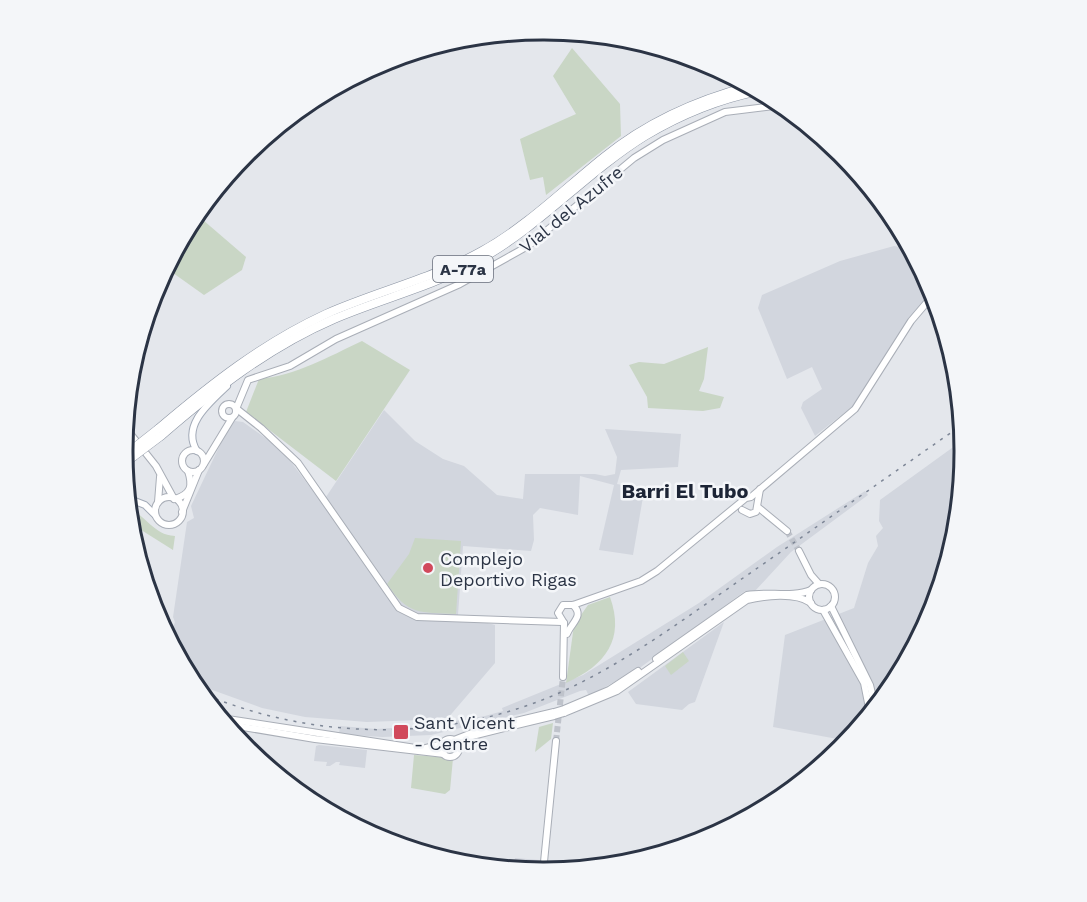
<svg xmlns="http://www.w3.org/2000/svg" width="1087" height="902" font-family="'Work Sans',sans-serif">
<rect width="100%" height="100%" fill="#e4e7ec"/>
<!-- built -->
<g fill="#d2d6de">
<polygon points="894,246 910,249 933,291 908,322 853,406 815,436 801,408 803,402 822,389 812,367 787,379 758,308 762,295 840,261"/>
<polygon points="384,410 415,441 443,459 464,466 497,495 523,499 525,474 595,474 605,476 615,474 617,457 605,429 681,434 678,467 621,470 617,484 633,487 632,494 643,497 633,555 599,550 614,485 580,476 578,515 540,508 533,515 534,540 531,551 463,546 458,615 495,625 495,663 447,719 367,722 305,717 262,708 193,683 171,643 170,635 175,622 173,617 187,522 194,518 191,506 230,424 235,421 243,422 271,442 291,462 322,503"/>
<polygon points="963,440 956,533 932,612 893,685 848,741 773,727 785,635 854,608 868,563 878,546 876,536 883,528 879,521 880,500"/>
<polygon points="865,491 868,495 791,552 755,591 745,591 641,667 589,696 586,690 580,691 524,713 431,735 382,737 339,734 340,726 376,729 424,726 485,716 503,711 502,708 583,675 699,603 777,547"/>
<polygon points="724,622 695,702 689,704 682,710 636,704 628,692"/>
<polygon points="319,745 367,750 365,768 339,765 340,762 336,762 330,766 326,766 327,762 314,761 316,746"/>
<polygon points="515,858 540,860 539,872 512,869"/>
</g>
<!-- green -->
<g fill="#c9d6c5">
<polygon points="572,48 620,104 621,136 546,195 543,177 530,180 520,139 576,114 553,76"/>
<polygon points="196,214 246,257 242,270 204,295 166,268"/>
<path d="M362,341L410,370L336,481L246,412L259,379C297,375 328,357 362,341Z"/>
<polygon points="708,347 704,379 699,391 724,397 720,408 703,411 648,408 647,397 629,365 639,362 664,364"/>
<path d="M128,509C147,515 153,535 175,536L173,550L138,528L134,534L130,531Z"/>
<path d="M415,538L461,541L456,614C419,612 409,616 387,584L409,554Z"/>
<path d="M610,597C625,639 606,665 566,683L574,625L588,605Z"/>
<polygon points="683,652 689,661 671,675 665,666"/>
<polygon points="553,723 551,739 535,752 539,727"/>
<polygon points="414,755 453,758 450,790 445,794 411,788"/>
</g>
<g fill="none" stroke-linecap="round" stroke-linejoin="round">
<!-- secondary-tunnel -->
<g stroke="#bfc3cb" stroke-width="6" stroke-dasharray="6 3" stroke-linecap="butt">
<polyline points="787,531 799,551"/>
<polyline points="556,741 563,677"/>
</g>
<!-- secondary casing -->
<g stroke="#a9aeb7" stroke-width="8">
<g id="secondary">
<circle cx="229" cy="411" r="7"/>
<polyline points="236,409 248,380 290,366 336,339 460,284 528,246 634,158 663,140 725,112 782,105"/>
<polyline points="237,409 261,428 298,463 399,608 417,617 562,622"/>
<polyline points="125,427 156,466 174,499"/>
<circle cx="193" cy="461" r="11"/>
<polyline points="204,464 232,418"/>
<circle cx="169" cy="511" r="14"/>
<path d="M175,499C191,494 193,486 188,471"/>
<polyline points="158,502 160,477"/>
<polyline points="759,508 787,531"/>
<polyline points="742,510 750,514 756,512 760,489"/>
<polyline points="182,512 199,470"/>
<polyline points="799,551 811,575 819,584"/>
<circle cx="822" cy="597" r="13"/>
<polyline points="831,606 870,685 875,707"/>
<polyline points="823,610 864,683 870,713"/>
<polyline points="564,623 558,613 563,605 573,605 641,581 657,571 746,498 751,497 855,409 911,321 934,294"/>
<path d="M567,634C571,623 585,616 573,605"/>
<path d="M656,659L747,595C768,591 792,598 811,590"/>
<polyline points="563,677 564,623"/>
<polyline points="564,709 609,690 638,671"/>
<path d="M564,713L617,691L747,600C765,596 795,592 811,603"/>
<polyline points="221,718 422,749 442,744"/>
<polyline points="225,724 315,739 444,754"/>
<circle cx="450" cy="748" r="9"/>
<polyline points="454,740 482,729 554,712"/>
<polyline points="458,745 472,736 554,716"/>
<polyline points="543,872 556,741"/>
</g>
</g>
<!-- primary casing -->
<g stroke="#a3abb8" stroke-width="8">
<g id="primary">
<path d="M197,451C181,426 209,403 227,386"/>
<polyline points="127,498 145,505 155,515"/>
</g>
</g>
<!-- highway casing -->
<g stroke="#8b94a3" stroke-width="9">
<g id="highway">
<path d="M158,429C211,384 263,343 326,314C378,291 432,279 482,251C527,226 564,189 604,157C647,122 696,100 750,86"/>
<path d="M161,436C214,390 269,347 334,319C383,298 435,286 481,259C541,225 587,172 645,136C680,115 719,99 759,91"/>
<polyline points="124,463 133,457"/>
</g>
</g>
<!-- secondary -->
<use href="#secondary" stroke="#fff" stroke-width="6"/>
<!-- primary -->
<use href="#primary" stroke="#fff" stroke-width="6"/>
<!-- highway -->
<use href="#highway" stroke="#fff" stroke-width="8"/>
<!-- rail -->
<path stroke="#7d8696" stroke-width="1.5" stroke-dasharray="3 6" stroke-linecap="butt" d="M199,692C320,744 461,743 578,684C638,654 691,614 746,576C818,526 890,475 962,425"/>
<!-- secondary-bridge casing -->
<g stroke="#a9aeb7" stroke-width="8" stroke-linecap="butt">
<g id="secondary-bridge">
<polyline points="554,712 564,709"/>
<polyline points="554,716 564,713"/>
</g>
</g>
<!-- highway-bridge casing -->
<g stroke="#8b94a3" stroke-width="9" stroke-linecap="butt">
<g id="highway-bridge">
<polyline points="130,451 158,429"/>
<polyline points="133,457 161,436"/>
</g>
</g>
<!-- secondary-bridge -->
<use href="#secondary-bridge" stroke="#fff" stroke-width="6"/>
<!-- highway-bridge -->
<use href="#highway-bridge" stroke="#fff" stroke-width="8"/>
</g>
<!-- markers -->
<g fill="#d1495b" stroke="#f4f6f9" stroke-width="2">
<circle cx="428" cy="568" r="6"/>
<rect x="393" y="724" width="16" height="16" rx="3"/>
</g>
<g text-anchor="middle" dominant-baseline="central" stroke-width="5" stroke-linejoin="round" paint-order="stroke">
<!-- shield labels -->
<rect fill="#f4f6f9" stroke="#676e7b" stroke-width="1.5" x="433" y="256" width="60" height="26" rx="4.5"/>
<g font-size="16" font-weight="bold" fill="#2b3445">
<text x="463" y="269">A-77a</text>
</g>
<!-- street labels -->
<g font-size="18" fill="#2b3445" stroke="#f4f6f9">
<text transform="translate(571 209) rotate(-39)">Vial del Azufre</text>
</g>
<!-- poi labels -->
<g font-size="18" fill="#2b3445" stroke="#f4f6f9" text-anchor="start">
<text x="440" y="558">Complejo<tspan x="440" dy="21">Deportivo Rigas</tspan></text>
<text x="414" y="722">Sant Vicent<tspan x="414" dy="21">- Centre</tspan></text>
</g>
<!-- neighbourhood labels -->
<g font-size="20" font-weight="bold" fill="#1d2536" stroke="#f4f6f9">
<text x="685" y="491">Barri El Tubo</text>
</g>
</g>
<!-- crop -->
<path d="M0 0H1087V902H0ZM543 40H544A410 410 0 0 1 954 450V452A410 410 0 0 1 544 862H543A410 410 0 0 1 133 452V450A410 410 0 0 1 543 40Z" fill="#f4f6f9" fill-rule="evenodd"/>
<path fill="none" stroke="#2b3445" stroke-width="3" d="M543 40H544A410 410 0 0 1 954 450V452A410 410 0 0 1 544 862H543A410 410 0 0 1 133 452V450A410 410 0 0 1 543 40Z"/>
</svg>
